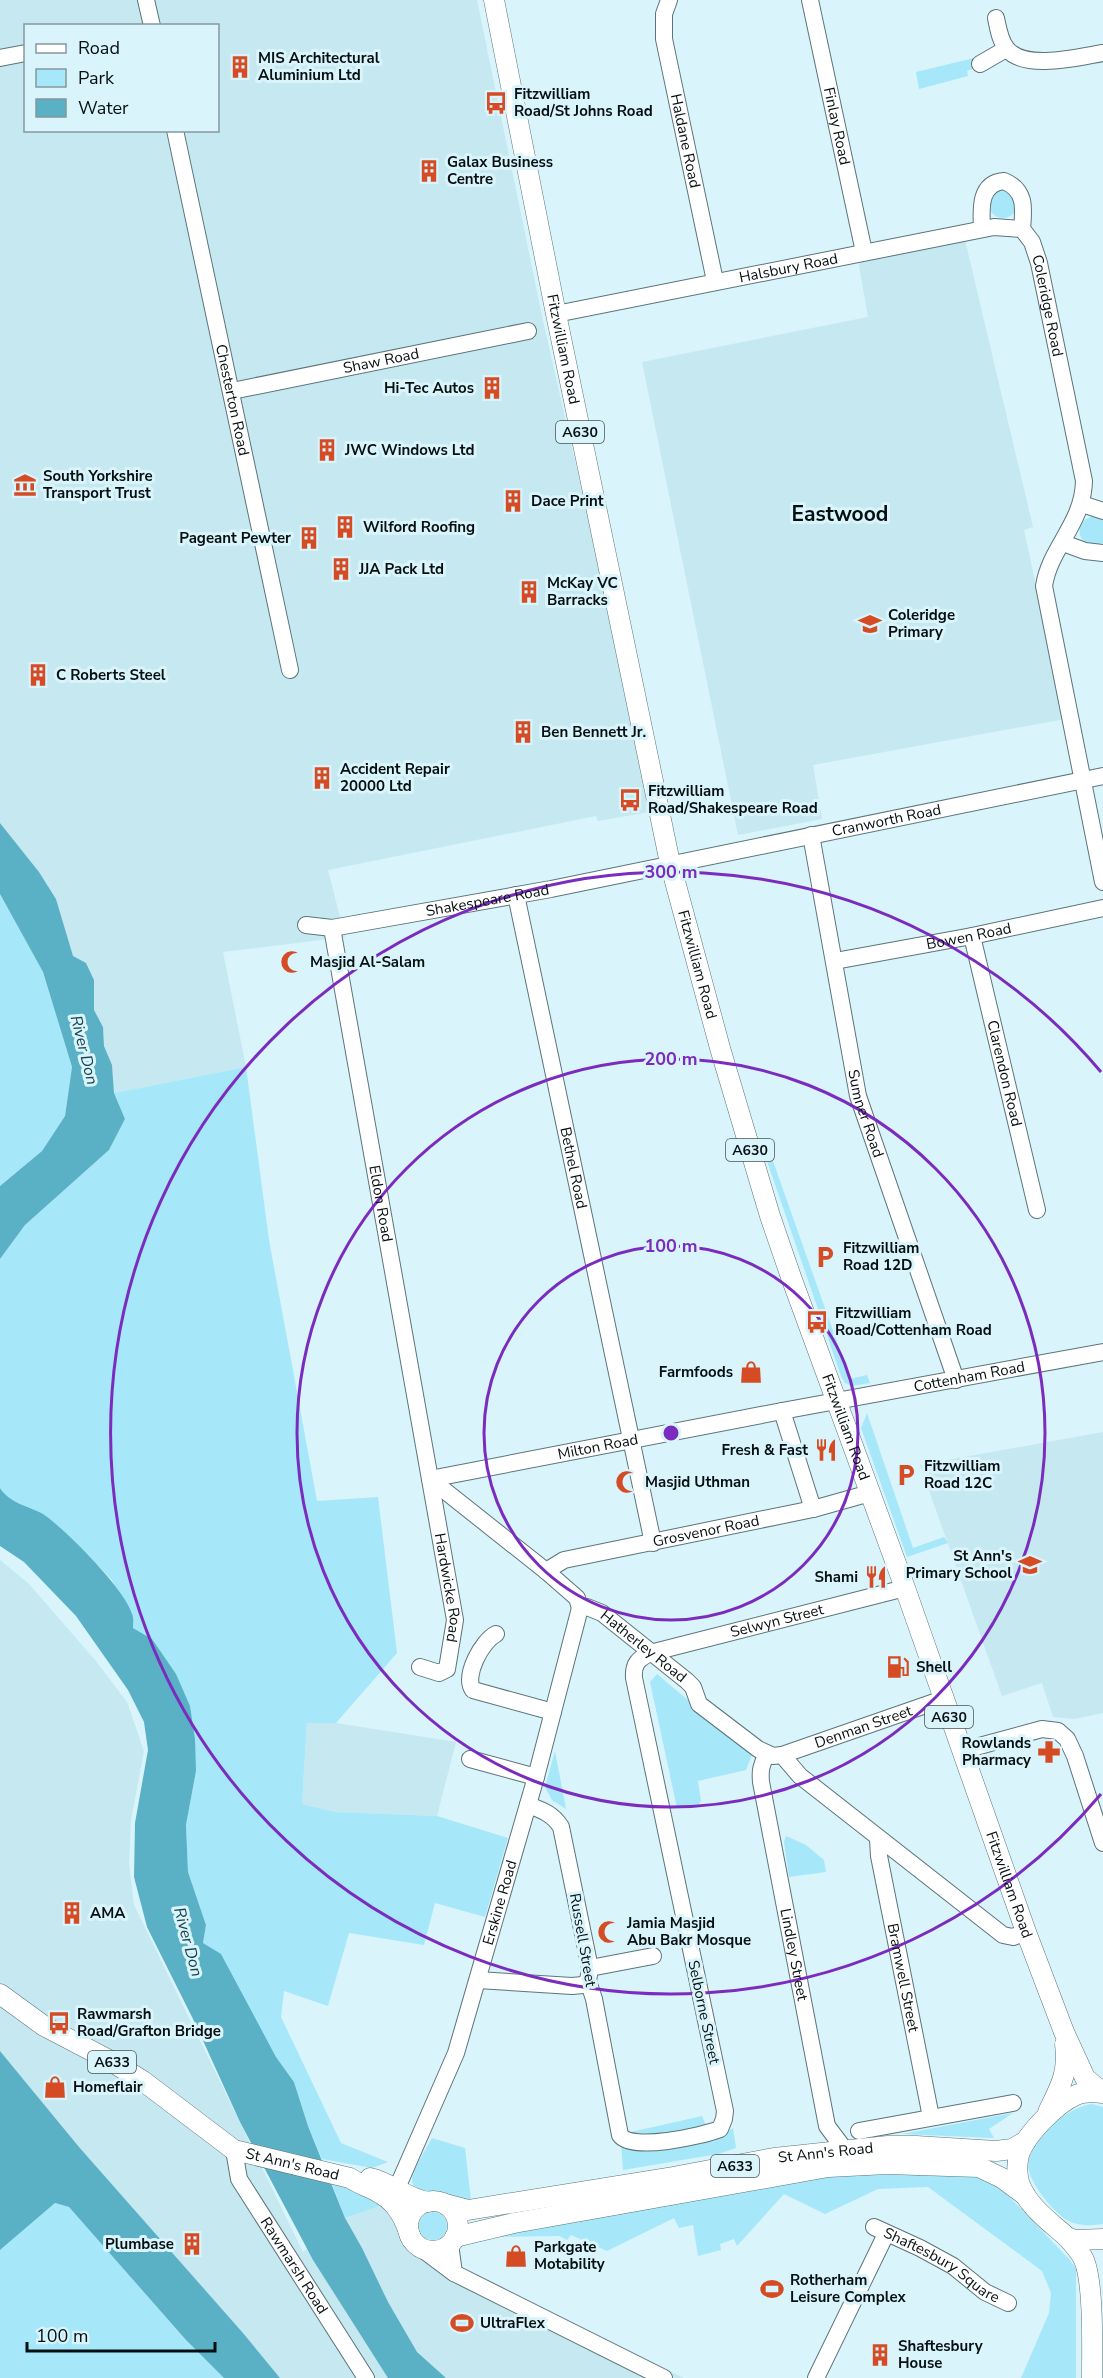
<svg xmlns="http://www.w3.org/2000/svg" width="1103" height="2378" font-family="'Nunito Sans',sans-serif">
<rect width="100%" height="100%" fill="#d9f4fb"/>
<!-- built -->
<g fill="#c5e8f1" fill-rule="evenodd">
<path d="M0,0H477L543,321L655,811L598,821L596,816L328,870L345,937L223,952L246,1067L114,1093L112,1065L104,1046L103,1027L94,1011V980L86,963L73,957L56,899L39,872L0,823ZM26,26H218V130H26Z"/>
<polygon points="965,240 1033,527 1024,530 1065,719 813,765 822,819 738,835 642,362 868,317 858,260"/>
<polygon points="1103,1432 1103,1713 1074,1719 1053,1717 1042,1683 1002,1696 920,1465"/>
<polygon points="0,1560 29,1584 95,1660 127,1702 144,1751 131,1820 129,1863 134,1905 303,2252 345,2218 383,2205 405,2244 684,2378 280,2378 243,2333 79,2147 0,2051"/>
<polygon points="307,1723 336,1723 456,1742 437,1816 335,1812 302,1804"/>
</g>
<!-- green -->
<g fill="#a6e8f9">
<polygon points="974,58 975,68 967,71 968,76 919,89 916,72"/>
<circle cx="1003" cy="204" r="14"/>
<path d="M1095,516L1103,519V543L1098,545L1084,542C1075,531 1080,518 1095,516Z"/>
<polygon points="0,894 43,972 72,1067 65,1116 42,1151 0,1186"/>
<polygon points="246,1067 269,1240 317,1501 378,1497 397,1653 336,1723 307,1723 302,1804 335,1812 437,1816 508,1838 485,1917 435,1903 424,1945 349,1933 328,2006 284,1991 281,2017 341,2143 388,2162 372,2168 322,2159 308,2126 294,2082 276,2057 253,2016 203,1943 206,1925 188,1872 186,1825 196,1771 152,1639 133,1628 112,1580 88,1555 44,1515 4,1496 0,1488 0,1259 25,1225 109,1150 125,1119 114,1093"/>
<polygon points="767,1144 850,1379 867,1375 870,1383 852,1386 845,1383 841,1376 768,1164 763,1145"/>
<polygon points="867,1413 913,1548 944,1537 948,1543 907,1557 861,1428"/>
<polygon points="657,1674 752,1754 746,1770 698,1781 701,1801 698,1805 677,1808 650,1682"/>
<polygon points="555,1751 566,1809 552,1800 545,1787"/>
<polygon points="786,1836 806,1845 824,1860 826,1872 789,1877 784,1842"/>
<path d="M1092,2104L1103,2107V2224C1092,2226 1077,2226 1067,2220C1053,2212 1027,2180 1028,2164C1031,2139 1068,2106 1092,2104Z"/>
<polygon points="1013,2113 989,2129 994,2138 902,2134"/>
<polygon points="702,2116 713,2142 733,2128 736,2148 718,2154 623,2170 621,2142 631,2132"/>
<path d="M432,2138L465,2148L471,2200C462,2198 419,2192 416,2189C414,2187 412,2183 412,2180C412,2171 427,2147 432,2138Z"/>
<polygon points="851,2173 983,2175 996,2183 1070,2260 1076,2269 1076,2378 1021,2378 1049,2313 1051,2293 1042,2271 928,2187 878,2189 825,2214 784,2194 737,2246 734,2239 720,2244 721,2250 698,2256 693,2225 679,2228 674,2218 607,2251 571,2235 567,2240 559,2236 481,2237"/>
<polygon points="332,2184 359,2190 383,2205 345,2218"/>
<polygon points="55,2203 69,2207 186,2340 224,2378 0,2378 0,2250"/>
<circle cx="433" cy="2226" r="14"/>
</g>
<!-- water -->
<g fill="#5ab1c6">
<polygon points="0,823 39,872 56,899 73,956 86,963 94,980 94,1010 103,1027 104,1046 112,1065 114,1093 125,1119 109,1150 25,1225 0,1259 0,1186 42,1151 65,1116 72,1067 43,972 0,894"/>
<path d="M0,1488C9,1503 29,1506 43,1514C65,1529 125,1589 132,1614C134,1618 133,1624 133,1628L152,1639L176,1674L190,1706L195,1739L196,1771L186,1825L188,1872L206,1925L203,1943L221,1954L276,2057L294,2082L308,2126L345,2218L362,2248L388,2302L417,2352L446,2378H388L313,2260L240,2122L195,2023L147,1927L134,1877L135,1823L148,1750L144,1722L128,1690L76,1616L24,1562L0,1546Z"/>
<polygon points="0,2051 79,2147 243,2333 280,2378 224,2378 186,2340 69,2207 55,2203 0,2250"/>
</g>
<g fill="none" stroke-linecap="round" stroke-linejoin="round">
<!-- minor casing -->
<g stroke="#5c747a" stroke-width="18">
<g id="minor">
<polyline points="146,0 152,26"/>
<path id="s1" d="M669,0L664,14V39L715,281"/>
<path id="s2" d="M810,0L864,252"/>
<path d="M996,18C998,28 1000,41 1007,49C1025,71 1079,57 1103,53"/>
<polyline points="0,58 26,53"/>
<polyline points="980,64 1006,49"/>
<path id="s3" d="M175,130L290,670"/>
<path d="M982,229C981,209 979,183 1004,181C1026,190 1024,208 1022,229"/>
<path id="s4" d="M1022,229L1032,242L1039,263L1084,481C1083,524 1050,547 1044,586L1103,882"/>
<path id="s5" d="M556,314L994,227L1022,229"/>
<path id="s6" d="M232,391L528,331"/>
<polyline points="1082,504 1103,511"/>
<polyline points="1063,543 1085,551 1103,553"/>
<path id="s7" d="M811,835L858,1096L956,1380"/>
<path id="s8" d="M516,895L653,1543"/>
<path id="s9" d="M306,925L332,928L551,889L1103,776"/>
<path id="s10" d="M332,928L455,1620L447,1669L439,1673L420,1667"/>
<path id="s11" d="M972,936L1037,1210"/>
<path id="s12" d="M835,961L972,936L1103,908"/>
<polyline points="782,1411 813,1509"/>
<path id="s13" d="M430,1479L546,1571L577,1598L580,1608L587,1607L602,1613L687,1681L693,1687L699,1704L758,1749L773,1756L782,1755L800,1776L1003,1935L1013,1937L1026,1932"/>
<path id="s14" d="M430,1479L782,1411L1103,1352"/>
<path id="s15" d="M546,1571L564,1560L813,1509L870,1493"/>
<path d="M496,1634C482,1641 463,1676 473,1690L553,1712"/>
<polyline points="961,1751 1042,1729 1058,1731 1067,1739 1075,1756 1103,1843"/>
<path id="s16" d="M767,1755C761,1764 760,1771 761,1782L827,2126L845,2150"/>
<path id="s17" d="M782,1755L943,1699"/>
<polyline points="470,1759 536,1777"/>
<path id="s18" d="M528,1805C542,1810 553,1814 561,1827L590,1968L588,1981L594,1999L620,2135C631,2152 702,2136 720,2129L724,2119L725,2111L634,1678C633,1664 638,1659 650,1653L905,1588"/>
<path id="s19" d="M878,1839L879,1856L931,2117"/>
<polyline points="590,1968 653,1956"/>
<polyline points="478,1980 572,1986 583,1985 588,1981"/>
<polyline points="859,2131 1013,2103"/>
<path id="s20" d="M234,2150L239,2179L366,2378"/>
<path id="s21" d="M397,2188L456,2053L536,1777L580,1608"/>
<path id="s22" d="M874,2227L920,2248L953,2266L985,2292L1008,2303"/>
<polyline points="418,2246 454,2273 450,2244"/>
<polyline points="454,2273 664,2378"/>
<polyline points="816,2378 886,2234"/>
</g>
</g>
<!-- major casing -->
<g stroke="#5c747a" stroke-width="21">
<g id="major">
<path id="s23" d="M494,0L556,314L670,863L720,1048L770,1216L791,1277L905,1588L1026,1932L1064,2032L1081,2069L1085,2078L1102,2092"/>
<path id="s24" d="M0,1994L44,2026L109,2060L143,2081L234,2150L350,2178C360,2185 371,2187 381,2194C398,2204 405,2220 411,2238"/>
<path d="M1103,2093C1095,2092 1083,2092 1076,2095C1057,2103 1025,2135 1019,2155C1017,2163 1017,2174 1019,2182C1026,2205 1050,2222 1067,2237L1075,2240L1103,2239"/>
<path d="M1048,2112C1060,2087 1069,2073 1065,2044"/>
<path d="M370,2178C390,2182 407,2199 428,2202"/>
<circle cx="433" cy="2226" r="25"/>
<path id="s25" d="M445,2204L468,2210L673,2177L774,2158L888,2146H916L996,2151L1012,2149L1026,2141"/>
<polyline points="455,2237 514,2223 828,2167 887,2164 979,2167 1002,2178 1025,2195"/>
<path d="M1067,2237C1073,2244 1080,2251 1084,2260C1094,2283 1092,2350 1092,2378"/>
</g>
</g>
<!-- minor -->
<use href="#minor" stroke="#fff" stroke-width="16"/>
<!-- major -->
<use href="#major" stroke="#fff" stroke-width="20"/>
</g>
<!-- distance rings -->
<g fill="none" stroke="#7b2cbf" stroke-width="3">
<circle cx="671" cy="1433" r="187"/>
<circle cx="671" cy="1433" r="374"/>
<path d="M1101 1794A561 561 0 1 1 1101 1072"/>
</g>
<!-- icons -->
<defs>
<g id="building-bare" transform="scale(1.8)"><path d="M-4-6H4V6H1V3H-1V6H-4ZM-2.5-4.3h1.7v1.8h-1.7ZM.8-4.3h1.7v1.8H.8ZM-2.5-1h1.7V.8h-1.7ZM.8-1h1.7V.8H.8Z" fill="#d44b24" stroke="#d9f4fb" stroke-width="2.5" paint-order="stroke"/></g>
<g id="bus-bare" transform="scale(1.8)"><path d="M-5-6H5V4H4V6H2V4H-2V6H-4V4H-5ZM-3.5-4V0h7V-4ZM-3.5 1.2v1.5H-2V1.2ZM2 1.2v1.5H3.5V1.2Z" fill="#d44b24" stroke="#d9f4fb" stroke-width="2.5" paint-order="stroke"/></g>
<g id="museum-bare" transform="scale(1.8)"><path d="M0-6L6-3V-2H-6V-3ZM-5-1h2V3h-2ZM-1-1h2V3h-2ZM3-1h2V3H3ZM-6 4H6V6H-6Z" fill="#d44b24" stroke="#d9f4fb" stroke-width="2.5" paint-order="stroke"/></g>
<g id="school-bare" transform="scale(1.8)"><path d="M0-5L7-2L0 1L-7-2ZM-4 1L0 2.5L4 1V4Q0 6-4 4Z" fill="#d44b24" stroke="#d9f4fb" stroke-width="2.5" paint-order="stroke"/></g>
<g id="mosque-bare" transform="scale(1.8)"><path d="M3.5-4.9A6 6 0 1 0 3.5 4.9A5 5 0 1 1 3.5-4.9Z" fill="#d44b24" stroke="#d9f4fb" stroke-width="2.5" paint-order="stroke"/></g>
<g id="parking-bare" transform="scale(1.8)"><path d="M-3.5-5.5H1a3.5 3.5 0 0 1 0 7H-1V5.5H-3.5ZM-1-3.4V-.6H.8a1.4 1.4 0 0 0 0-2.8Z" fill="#d44b24" stroke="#d9f4fb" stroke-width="2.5" paint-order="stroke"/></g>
<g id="shop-bare" transform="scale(1.8)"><path d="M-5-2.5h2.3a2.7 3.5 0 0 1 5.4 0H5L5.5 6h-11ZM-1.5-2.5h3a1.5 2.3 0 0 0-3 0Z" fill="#d44b24" stroke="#d9f4fb" stroke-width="2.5" paint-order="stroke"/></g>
<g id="restaurant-bare" transform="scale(1.8)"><path d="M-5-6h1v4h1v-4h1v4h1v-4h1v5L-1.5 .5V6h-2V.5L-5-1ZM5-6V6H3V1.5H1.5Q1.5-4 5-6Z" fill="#d44b24" stroke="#d9f4fb" stroke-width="2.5" paint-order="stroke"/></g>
<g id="fuel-bare" transform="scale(1.8)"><path d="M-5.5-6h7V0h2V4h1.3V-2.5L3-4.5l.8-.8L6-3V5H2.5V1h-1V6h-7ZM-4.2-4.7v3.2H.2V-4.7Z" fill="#d44b24" stroke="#d9f4fb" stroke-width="2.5" paint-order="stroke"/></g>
<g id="pharmacy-bare" transform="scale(1.8)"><path d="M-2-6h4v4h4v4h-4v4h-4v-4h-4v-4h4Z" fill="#d44b24" stroke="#d9f4fb" stroke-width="2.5" paint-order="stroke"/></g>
<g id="stadium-bare" transform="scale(1.8)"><path d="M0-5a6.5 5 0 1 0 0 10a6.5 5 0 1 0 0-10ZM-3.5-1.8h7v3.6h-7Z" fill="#d44b24" stroke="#d9f4fb" stroke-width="2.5" paint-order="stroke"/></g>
</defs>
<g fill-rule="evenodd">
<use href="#building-bare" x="240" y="67"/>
<use href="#bus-bare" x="496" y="103"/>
<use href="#building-bare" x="429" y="171"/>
<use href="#building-bare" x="492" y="388"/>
<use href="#building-bare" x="327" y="450"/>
<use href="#museum-bare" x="25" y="485"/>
<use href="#building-bare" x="513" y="501"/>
<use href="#building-bare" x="345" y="527"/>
<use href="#building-bare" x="309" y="538"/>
<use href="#building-bare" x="341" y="569"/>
<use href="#building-bare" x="529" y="592"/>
<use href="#school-bare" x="870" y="624"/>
<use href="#building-bare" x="38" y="675"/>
<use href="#building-bare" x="523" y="732"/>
<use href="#building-bare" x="322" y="778"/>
<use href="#bus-bare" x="630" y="800"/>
<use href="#mosque-bare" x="292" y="962"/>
<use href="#parking-bare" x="825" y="1257"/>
<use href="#bus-bare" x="817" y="1322"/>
<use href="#shop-bare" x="751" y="1372"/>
<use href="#restaurant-bare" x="826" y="1450"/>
<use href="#parking-bare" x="906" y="1475"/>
<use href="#mosque-bare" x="627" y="1482"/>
<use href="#school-bare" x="1030" y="1565"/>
<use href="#restaurant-bare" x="876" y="1577"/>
<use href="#fuel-bare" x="898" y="1667"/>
<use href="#pharmacy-bare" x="1049" y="1752"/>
<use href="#building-bare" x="72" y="1913"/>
<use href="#mosque-bare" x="609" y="1932"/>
<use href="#bus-bare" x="59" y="2023"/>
<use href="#shop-bare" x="55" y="2087"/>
<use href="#building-bare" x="192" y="2244"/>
<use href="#shop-bare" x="516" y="2256"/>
<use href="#stadium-bare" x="772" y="2289"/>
<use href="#stadium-bare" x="462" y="2323"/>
<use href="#building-bare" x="880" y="2355"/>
</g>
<g text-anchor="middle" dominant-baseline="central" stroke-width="6" stroke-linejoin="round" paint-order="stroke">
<!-- shield labels -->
<g fill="#d9f4fb" stroke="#455457" stroke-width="1.5">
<rect x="556" y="421" width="48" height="22" rx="4.5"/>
<rect x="726" y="1139" width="48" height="22" rx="4.5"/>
<rect x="925" y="1706" width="48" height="22" rx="4.5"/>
<rect x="88" y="2051" width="48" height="22" rx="4.5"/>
<rect x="711" y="2155" width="48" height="22" rx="4.5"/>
</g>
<g font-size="14" font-weight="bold" fill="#060f11">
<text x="580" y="432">A630</text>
<text x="750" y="1150">A630</text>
<text x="949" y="1717">A630</text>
<text x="112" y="2062">A633</text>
<text x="735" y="2166">A633</text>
</g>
<!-- poi labels -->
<g font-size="15" font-weight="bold" fill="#060f11" stroke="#d9f4fb" text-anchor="start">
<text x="258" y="58">MIS Architectural<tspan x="258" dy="17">Aluminium Ltd</tspan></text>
<text x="514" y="94">Fitzwilliam<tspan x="514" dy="17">Road/St Johns Road</tspan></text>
<text x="447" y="162">Galax Business<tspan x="447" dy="17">Centre</tspan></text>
<text x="474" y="388" text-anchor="end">Hi-Tec Autos</text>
<text x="345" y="450">JWC Windows Ltd</text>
<text x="43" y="476">South Yorkshire<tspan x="43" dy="17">Transport Trust</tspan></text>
<text x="531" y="501">Dace Print</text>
<text x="363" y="527">Wilford Roofing</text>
<text x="291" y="538" text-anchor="end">Pageant Pewter</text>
<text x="359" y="569">JJA Pack Ltd</text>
<text x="547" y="583">McKay VC<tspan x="547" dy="17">Barracks</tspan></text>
<text x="888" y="615">Coleridge<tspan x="888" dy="17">Primary</tspan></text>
<text x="56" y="675">C Roberts Steel</text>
<text x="541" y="732">Ben Bennett Jr.</text>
<text x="340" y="769">Accident Repair<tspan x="340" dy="17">20000 Ltd</tspan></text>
<text x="648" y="791">Fitzwilliam<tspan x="648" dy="17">Road/Shakespeare Road</tspan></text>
<text x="310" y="962">Masjid Al-Salam</text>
<text x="843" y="1248">Fitzwilliam<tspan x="843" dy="17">Road 12D</tspan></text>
<text x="835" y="1313">Fitzwilliam<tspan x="835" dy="17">Road/Cottenham Road</tspan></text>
<text x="733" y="1372" text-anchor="end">Farmfoods</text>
<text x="808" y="1450" text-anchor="end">Fresh &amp; Fast</text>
<text x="924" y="1466">Fitzwilliam<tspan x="924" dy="17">Road 12C</tspan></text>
<text x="645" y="1482">Masjid Uthman</text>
<text x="1012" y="1556" text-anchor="end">St Ann's<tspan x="1012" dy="17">Primary School</tspan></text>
<text x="858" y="1577" text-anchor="end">Shami</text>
<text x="916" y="1667">Shell</text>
<text x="1031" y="1743" text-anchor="end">Rowlands<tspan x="1031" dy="17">Pharmacy</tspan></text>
<text x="90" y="1913">AMA</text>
<text x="627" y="1923">Jamia Masjid<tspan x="627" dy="17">Abu Bakr Mosque</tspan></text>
<text x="77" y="2014">Rawmarsh<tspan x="77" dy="17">Road/Grafton Bridge</tspan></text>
<text x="73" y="2087">Homeflair</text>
<text x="174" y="2244" text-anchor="end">Plumbase</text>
<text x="534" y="2247">Parkgate<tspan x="534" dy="17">Motability</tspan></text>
<text x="790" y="2280">Rotherham<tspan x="790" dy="17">Leisure Complex</tspan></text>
<text x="480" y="2323">UltraFlex</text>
<text x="898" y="2346">Shaftesbury<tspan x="898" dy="17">House</tspan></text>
</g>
<!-- street labels -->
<g font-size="15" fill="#060f11" stroke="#d9f4fb">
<text stroke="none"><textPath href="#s2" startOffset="129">Finlay Road</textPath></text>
<text stroke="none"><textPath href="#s1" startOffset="144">Haldane Road</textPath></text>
<text stroke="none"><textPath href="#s5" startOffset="237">Halsbury Road</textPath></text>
<text stroke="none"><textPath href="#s4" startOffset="82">Coleridge Road</textPath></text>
<text stroke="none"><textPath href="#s23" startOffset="356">Fitzwilliam Road</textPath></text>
<text stroke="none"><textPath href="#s6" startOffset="152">Shaw Road</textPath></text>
<text stroke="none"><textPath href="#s3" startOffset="276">Chesterton Road</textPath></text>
<text stroke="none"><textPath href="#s9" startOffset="591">Cranworth Road</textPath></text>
<text stroke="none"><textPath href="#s9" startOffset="184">Shakespeare Road</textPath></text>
<text stroke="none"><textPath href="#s12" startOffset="136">Bowen Road</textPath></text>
<text stroke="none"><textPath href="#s23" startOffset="986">Fitzwilliam Road</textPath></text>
<text stroke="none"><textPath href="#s11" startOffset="141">Clarendon Road</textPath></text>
<text stroke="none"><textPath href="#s7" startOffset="284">Sumner Road</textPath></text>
<text stroke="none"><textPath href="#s8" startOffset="279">Bethel Road</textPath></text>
<text stroke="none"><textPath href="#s10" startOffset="280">Eldon Road</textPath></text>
<text stroke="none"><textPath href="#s14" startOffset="549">Cottenham Road</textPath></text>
<text stroke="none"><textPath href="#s23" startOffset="1472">Fitzwilliam Road</textPath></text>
<text stroke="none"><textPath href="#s14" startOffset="171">Milton Road</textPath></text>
<text stroke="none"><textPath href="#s15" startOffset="166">Grosvenor Road</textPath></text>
<text stroke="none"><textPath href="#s10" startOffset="670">Hardwicke Road</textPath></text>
<text stroke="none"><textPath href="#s18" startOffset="1083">Selwyn Street</textPath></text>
<text stroke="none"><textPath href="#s13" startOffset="276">Hatherley Road</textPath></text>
<text stroke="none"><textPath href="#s17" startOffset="86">Denman Street</textPath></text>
<text stroke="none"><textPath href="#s23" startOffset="1958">Fitzwilliam Road</textPath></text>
<text stroke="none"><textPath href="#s21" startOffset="304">Erskine Road</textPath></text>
<text transform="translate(583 1940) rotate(80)">Russell Street</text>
<text stroke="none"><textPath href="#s16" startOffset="204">Lindley Street</textPath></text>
<text stroke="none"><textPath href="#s19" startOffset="141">Bramwell Street</textPath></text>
<text transform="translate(704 2012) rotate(78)">Selborne Street</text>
<text stroke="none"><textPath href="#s25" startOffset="386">St Ann's Road</textPath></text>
<text stroke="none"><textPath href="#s24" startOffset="342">St Ann's Road</textPath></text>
<text stroke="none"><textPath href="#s22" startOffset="78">Shaftesbury Square</textPath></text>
<text stroke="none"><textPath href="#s20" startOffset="132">Rawmarsh Road</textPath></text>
</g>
<!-- water labels -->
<g font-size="16" font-style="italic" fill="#1a424b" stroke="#d9f4fb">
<text transform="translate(84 1050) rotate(76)">River Don</text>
<text transform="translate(188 1942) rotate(75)">River Don</text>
</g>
<!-- district labels -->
<g font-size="21" font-weight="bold" fill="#060f11" stroke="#d9f4fb">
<text x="840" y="514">Eastwood</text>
</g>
</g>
<circle cx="671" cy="1433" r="9" fill="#7b2cbf" stroke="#d9f4fb" stroke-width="3"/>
<g font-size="18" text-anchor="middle" font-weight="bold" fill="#7b2cbf" stroke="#d9f4fb" stroke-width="6" stroke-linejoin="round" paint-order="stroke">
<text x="671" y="878">300 m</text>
<text x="671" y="1065">200 m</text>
<text x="671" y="1252">100 m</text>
</g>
<!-- legend -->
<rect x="24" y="24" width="195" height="108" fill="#d9f4fb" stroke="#85989d" stroke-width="1.5"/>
<rect x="36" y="44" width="30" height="9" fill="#ffffff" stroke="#85989d" stroke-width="1.5"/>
<text x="78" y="54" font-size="18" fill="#060f11">Road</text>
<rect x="36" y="69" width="30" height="18" fill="#a6e8f9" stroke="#85989d" stroke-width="1.5"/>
<text x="78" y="84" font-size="18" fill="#060f11">Park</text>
<rect x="36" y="99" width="30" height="18" fill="#5ab1c6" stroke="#85989d" stroke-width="1.5"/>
<text x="78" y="114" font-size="18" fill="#060f11">Water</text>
<!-- scale -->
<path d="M27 2342v9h188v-9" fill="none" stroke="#060f11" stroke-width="3"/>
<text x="36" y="2342" font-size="18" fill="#060f11" stroke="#d9f4fb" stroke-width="4.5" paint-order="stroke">100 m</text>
</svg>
